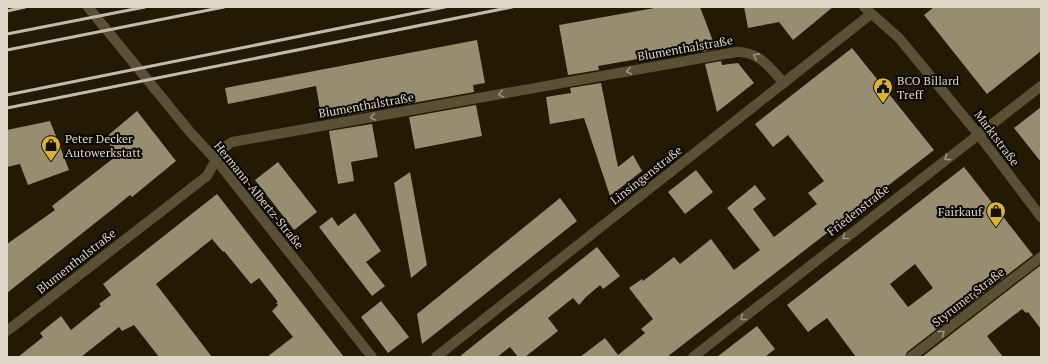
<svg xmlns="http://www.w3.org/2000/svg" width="1048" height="364" font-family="'PT Serif',serif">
<rect width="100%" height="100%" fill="#221a02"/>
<!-- building -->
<g fill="#978d71" fill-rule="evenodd">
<polygon points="660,7 700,7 716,49 702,52 701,48 598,66 599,70 568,75 559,25"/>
<polygon points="744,7 833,7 793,40 779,22 748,28"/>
<polygon points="934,7 1041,7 1041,51 987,94 924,15"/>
<polygon points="477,40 485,83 473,85 474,92 407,104 405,94 368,101 370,111 327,118 325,109 320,110 316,86 228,104 225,88"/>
<polygon points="852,48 934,150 667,357 580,357 605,338 618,355 645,333 641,329 653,319 629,288 642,279 643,281 674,257 680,264 711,239 734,270 760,250 727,208 755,185 766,199 753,209 774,237 817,204 808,193 824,181 788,135 773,147 755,124"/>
<polygon points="721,61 722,65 738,63 754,83 717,112 705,64"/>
<polygon points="601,83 618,167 633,155 642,171 610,196 584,118 550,124 546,97 571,93 570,88"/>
<polygon points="476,105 482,136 415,149 409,117"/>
<polygon points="1041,107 1041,162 1014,128"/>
<polygon points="137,111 176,161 132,197 130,195 114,208 7,293 7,244 55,210 52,206 124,150 116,153 105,138"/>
<polygon points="50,121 69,170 28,185 20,164 7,167 7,130"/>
<polygon points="372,124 378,157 351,162 354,181 338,184 329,131"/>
<polygon points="278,162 317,212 294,230 255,180"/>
<path d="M964,167L1033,255L907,352L905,357H856L827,318L808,332L787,305ZM915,264L933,288L908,307L890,284Z"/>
<polygon points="696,170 713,192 685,214 668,192"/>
<polygon points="410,172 427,265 411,278 394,183"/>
<polygon points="217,194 344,357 267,357 293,337 272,311 278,305 276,303 278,302 259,278 251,284 224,251 223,252 212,239 156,284 212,357 159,357 134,325 122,331 119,327 81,357 18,357 43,337 40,333 61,316 71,330 101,306 99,304 111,295 103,284"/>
<polygon points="560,198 577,221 422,344 417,314"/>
<polygon points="355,213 381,251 366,262 385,286 372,296 319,227 332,217 338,226"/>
<polygon points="597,247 620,276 603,289 600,285 586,297 579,305 573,298 548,318 558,331 525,357 518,357 510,347 497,357 459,357"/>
<polygon points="1041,265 1041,329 1028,312 1026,313 1022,309 987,336 1003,357 922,357"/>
<polygon points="381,301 409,337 388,353 361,317"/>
<polygon points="757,326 775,349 765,357 717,357"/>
</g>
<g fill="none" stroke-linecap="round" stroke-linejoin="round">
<!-- minor -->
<g stroke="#595036" stroke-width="10">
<polyline points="88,7 190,132 216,160 372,357"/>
<polyline points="864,7 899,38 979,135 1041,217"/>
<path d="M7,331L207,176L222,149L232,142L736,52C759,51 769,67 784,83"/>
<polyline points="436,357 871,14"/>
<polyline points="693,357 1041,86"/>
<polyline points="911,357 1041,257"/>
</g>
<!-- rail -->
<g stroke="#c1bbab" stroke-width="3">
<polyline points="7,11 25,7"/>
<polyline points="7,34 145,7"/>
<polyline points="7,50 224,7"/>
<polyline points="7,95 445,7"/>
<polyline points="7,108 512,7"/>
</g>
</g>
<!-- one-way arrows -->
<defs><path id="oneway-chevron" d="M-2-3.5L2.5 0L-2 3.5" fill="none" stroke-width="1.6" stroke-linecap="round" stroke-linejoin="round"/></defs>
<g stroke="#9b9480">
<use href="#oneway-chevron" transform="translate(756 56) rotate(-152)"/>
<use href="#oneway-chevron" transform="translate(629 71) rotate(170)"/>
<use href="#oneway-chevron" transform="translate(501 94) rotate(170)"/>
<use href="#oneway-chevron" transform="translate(373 117) rotate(170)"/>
<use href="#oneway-chevron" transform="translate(947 158) rotate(143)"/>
<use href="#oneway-chevron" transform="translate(845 237) rotate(142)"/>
<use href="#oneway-chevron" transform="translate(743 318) rotate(142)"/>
<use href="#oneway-chevron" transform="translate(942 333) rotate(-38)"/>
</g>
<!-- icons -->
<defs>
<g id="civic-pin" transform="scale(1)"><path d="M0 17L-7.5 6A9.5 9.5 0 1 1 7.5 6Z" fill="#dab333" stroke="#090601"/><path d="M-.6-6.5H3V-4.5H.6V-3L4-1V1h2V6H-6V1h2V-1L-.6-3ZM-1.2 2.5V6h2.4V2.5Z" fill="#111"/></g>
<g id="shop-pin" transform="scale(1)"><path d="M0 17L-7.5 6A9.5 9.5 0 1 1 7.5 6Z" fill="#dab333" stroke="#090601"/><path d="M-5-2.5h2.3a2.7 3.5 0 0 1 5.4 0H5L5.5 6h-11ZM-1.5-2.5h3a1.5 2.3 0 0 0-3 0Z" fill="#111"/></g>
</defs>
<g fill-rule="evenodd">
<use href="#civic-pin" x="883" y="87"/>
<use href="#shop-pin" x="51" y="145"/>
<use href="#shop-pin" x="996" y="211"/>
</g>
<g text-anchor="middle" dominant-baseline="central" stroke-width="4" stroke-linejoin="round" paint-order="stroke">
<!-- street labels -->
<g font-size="12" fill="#ddd8c9" stroke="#090601">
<text transform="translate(685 48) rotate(-10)">Blumenthalstraße</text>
<text transform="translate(366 105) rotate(-10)">Blumenthalstraße</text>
<text transform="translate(997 138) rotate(53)">Marktstraße</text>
<text transform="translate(646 175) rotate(-38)">Linsingenstraße</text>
<text transform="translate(259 195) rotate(51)">Hermann-Albertz-Straße</text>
<text transform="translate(858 210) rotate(-38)">Friedenstraße</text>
<text transform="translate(76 261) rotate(-38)">Blumenthalstraße</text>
<text transform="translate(968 297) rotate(-38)">Styrumer Straße</text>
</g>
<!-- poi labels -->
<g font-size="12" fill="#ddd8c9" stroke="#090601" text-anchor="start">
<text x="897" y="80">BCO Billard<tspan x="897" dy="14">Treff</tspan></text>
<text x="65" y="138">Peter Decker<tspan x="65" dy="14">Autowerkstatt</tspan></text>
<text x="982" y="211" text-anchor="end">Fairkauf</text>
</g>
</g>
<!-- border -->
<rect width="1048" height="364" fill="none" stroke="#ddd8c9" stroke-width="16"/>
</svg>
